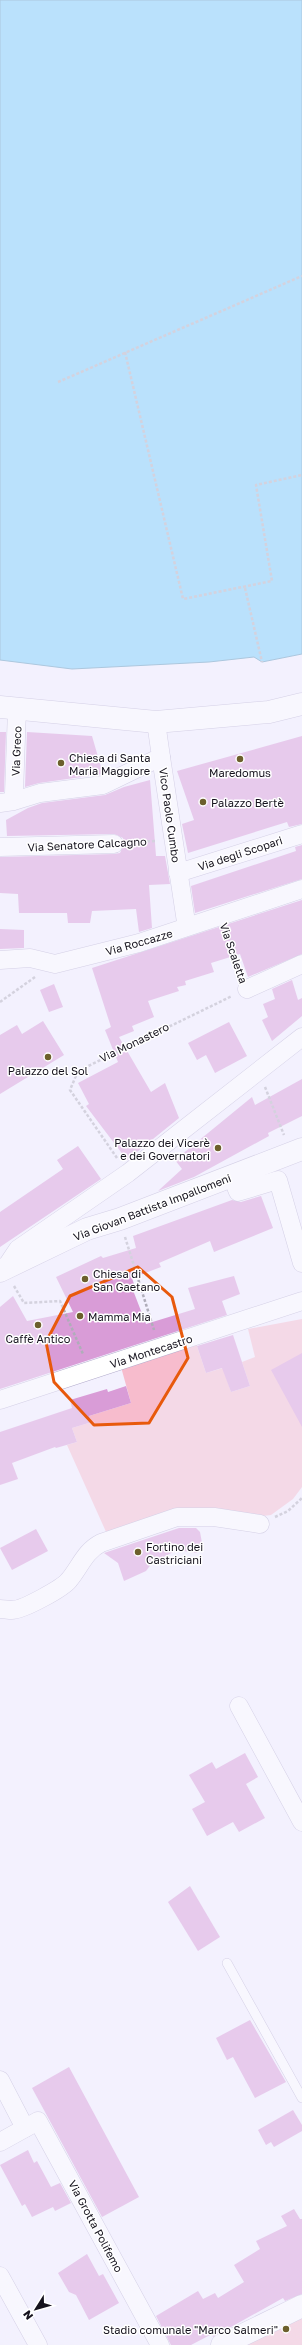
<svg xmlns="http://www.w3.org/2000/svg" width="302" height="2345" font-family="'Golos Text',sans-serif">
<rect width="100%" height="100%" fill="#f3f1fe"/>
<!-- green -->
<g fill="#f7bccd">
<polygon points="302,1319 302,1487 293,1499 271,1515 107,1534 67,1445 77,1442 72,1428 92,1422 89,1416 131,1403 121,1367 196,1343 206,1373 223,1368 231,1392 250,1386 242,1362 255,1357 248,1329"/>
<polygon points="302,2313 302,2345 238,2345"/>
</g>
<!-- water -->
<polygon fill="#75cefa" stroke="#5896b8" points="0,0 302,0 302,654 262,662 254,657 209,662 72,669 0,660"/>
<!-- building -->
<g fill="#d99cd7">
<polygon points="0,732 6,732 4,792 0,792"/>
<polygon points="27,732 92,736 103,774 39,783 25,787"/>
<polygon points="302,736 302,824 289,827 287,822 188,853 182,824 194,820 177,771"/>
<polygon points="150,780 156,856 165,856 170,884 149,885 152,928 139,932 136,909 92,911 90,923 68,923 67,913 19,913 18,894 0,893 0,857 114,854 120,853 124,844 123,838 114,834 7,836 6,820 28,808 42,803 105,795 124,787"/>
<polygon points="302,845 302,879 195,913 191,886 296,851 295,847"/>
<polygon points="302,900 302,954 248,977 240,954 211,963 214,972 185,981 186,985 177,987 179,991 148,1001 154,1017 132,1026 134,1031 119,1037 151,1092 165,1083 179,1118 127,1160 86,1106 89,1104 78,1083 118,1062 105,1030 111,1027 92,968"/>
<polygon points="0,929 24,930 24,948 0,949"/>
<polygon points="292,980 298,1000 302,998 302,1016 272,1041 262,1020 268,1017 263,1004 275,999 272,989"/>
<polygon points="54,984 63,1007 49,1012 40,990"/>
<polygon points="43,1021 64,1055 0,1094 0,1035 17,1025 22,1034"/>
<polygon points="229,1022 247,1056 215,1073 206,1055 197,1060 188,1043"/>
<polygon points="302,1079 302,1116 268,1133 269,1136 194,1177 158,1191 182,1169 175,1160 252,1097 255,1105"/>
<polygon points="78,1146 101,1179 0,1247 0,1212 63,1169 57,1160"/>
<polygon points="261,1196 273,1228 214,1252 210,1241 159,1263 161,1267 132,1278 134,1284 131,1285 146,1324 195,1309 188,1288 234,1276 240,1294 222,1301 227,1315 0,1389 0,1307 13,1296 27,1321 73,1312 56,1277 101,1256 103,1258 136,1248 133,1236 232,1200 241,1202"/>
<polygon points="233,1335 250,1386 231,1392 222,1368 206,1373 197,1346"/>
<polygon points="302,1353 302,1427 271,1370"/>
<polygon points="126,1386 131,1403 89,1416 92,1422 72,1428 77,1442 56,1448 55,1447 12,1463 18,1479 0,1485 0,1432 72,1408 70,1400 107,1389 108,1392"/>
<polygon points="179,1528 196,1528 200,1532 202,1543 197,1553 177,1550 152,1563 146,1571 124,1581 118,1563 104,1553"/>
<polygon points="36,1529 48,1551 12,1570 0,1548"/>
<polygon points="245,1753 258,1777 246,1784 265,1818 239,1832 233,1822 207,1836 192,1809 205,1802 189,1775 212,1762 216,1769"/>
<polygon points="190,1886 220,1937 198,1951 168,1902"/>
<polygon points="250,2020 286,2082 255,2098 233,2057 227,2060 216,2038"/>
<polygon points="69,2067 139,2197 102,2217 32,2088"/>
<polygon points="293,2110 302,2125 302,2131 274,2147 271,2142 266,2145 258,2130"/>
<polygon points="28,2150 34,2163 37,2161 51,2187 60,2183 71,2203 55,2211 53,2207 32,2217 25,2204 22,2206 0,2165"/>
<polygon points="294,2209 300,2219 302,2219 302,2294 285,2301 283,2298 213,2337 212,2334 191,2345 171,2345 156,2316 198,2291 203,2299 215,2293 218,2298 244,2282 234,2265 260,2249 256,2241 287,2226 281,2216"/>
<polygon points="87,2254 99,2276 103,2274 119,2303 89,2320 76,2295 69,2292 58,2273"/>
</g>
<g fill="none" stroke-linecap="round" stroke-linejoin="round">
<!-- lane casing -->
<g stroke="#b1aacb" stroke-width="10">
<polyline id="lane" points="227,1963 302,2098"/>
</g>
<!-- street casing -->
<g stroke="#b1aacb" stroke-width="19">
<g id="street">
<polyline points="161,757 186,922"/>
<polyline points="14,793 17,710"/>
<polyline points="0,803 14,801 40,793 103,785 161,757 156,722"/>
<polyline points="0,847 114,844"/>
<polyline points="178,873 302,834"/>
<polyline points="0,960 30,958 55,964 139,943 302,889"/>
<polyline points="247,989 302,964"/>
<polyline points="232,1177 238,1192 278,1180 302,1263"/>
<polyline points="4,1270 18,1249 128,1173 302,1037"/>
<polyline points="0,1400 302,1301"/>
<path d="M0,1609C4,1609 8,1610 12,1610C23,1610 63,1588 69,1580C80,1567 85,1551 101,1543L177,1517H214L260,1524"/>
<polyline points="239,1706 302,1822"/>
<polyline points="0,2080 25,2128"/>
<polyline points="0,2142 38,2121 160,2345"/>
<polyline points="0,2276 38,2345"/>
</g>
</g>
<!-- secondary casing -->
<g stroke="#b1aacb" stroke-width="23">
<g id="secondary">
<polyline points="0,707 156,722 269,712 302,704"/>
<polyline points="0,1271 87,1229 120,1219 302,1149"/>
<polyline points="222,2345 302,2306"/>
</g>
</g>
<!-- path -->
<g stroke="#afadb9" stroke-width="2.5" stroke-dasharray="3 2" stroke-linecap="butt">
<polyline points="125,352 183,599 272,581 256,485 302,475"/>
<polyline points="58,382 302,276"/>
<polyline points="245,588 262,662"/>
<polyline points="132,842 155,841"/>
<polyline points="227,932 241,973"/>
<polyline points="0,1002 35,977"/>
<polyline points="265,1087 284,1135"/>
<polyline points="117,1158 70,1090 78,1071 232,996"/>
<polyline points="125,1237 154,1330"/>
<polyline points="14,1286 24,1303 60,1301 83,1354"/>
<polyline points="275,1517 288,1511 302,1498"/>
</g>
<!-- lane -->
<use href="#lane" stroke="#fff" stroke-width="9"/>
<!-- street -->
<use href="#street" stroke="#fff" stroke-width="18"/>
<!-- secondary -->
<use href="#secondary" stroke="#fff" stroke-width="22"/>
</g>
<!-- marked area -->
<path d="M0 0H302V2345H0ZM138,1267L172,1297L188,1358L149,1423L94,1425L54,1382L46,1342L70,1296Z" fill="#f3f1fe" fill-opacity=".55" fill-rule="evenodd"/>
<path fill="none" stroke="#e8590c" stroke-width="3" stroke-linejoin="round" d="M138,1267L172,1297L188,1358L149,1423L94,1425L54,1382L46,1342L70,1296Z"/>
<!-- markers -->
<g fill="#6c5f2c" stroke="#fff" stroke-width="1.5">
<circle cx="240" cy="759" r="4"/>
<circle cx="61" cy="763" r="4"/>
<circle cx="203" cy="802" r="4"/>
<circle cx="48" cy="1057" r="4"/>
<circle cx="218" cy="1148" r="4"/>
<circle cx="85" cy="1279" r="4"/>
<circle cx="80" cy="1316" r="4"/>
<circle cx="38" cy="1325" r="4"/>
<circle cx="138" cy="1552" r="4"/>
<circle cx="286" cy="2329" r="4"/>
</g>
<g text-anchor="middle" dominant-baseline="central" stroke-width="3" stroke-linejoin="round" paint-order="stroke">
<!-- street labels -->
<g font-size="11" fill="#15121d" stroke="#fff">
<text transform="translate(16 751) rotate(-88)">Via Greco</text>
<text transform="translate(170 815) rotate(82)">Vico Paolo Cumbo</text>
<text transform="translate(87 844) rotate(-3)">Via Senatore Calcagno</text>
<text transform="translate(240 853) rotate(-18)">Via degli Scopari</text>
<text transform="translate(139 942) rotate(-16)">Via Roccazze</text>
<text transform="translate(234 953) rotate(71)">Via Scaletta</text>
<text transform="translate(134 1042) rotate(-26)">Via Monastero</text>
<text transform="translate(152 1207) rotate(-21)">Via Giovan Battista Impallomeni</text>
<text transform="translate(151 1351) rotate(-18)">Via Montecastro</text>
<text transform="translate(96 2226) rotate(62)">Via Grotta Polifemo</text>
</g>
<!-- poi labels -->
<g font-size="11" fill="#15121d" stroke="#fff" text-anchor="start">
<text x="69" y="757">Chiesa di Santa<tspan x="69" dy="13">Maria Maggiore</tspan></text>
<text x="240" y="772" text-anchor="middle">Maredomus</text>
<text x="211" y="802">Palazzo Bertè</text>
<text x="48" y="1070" text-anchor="middle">Palazzo del Sol</text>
<text x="210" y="1142" text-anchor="end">Palazzo dei Vicerè<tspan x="210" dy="13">e dei Governatori</tspan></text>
<text x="93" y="1273">Chiesa di<tspan x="93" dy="13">San Gaetano</tspan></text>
<text x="88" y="1316">Mamma Mia</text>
<text x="38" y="1338" text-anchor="middle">Caffè Antico</text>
<text x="146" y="1546">Fortino dei<tspan x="146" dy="13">Castriciani</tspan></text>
<text x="278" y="2329" text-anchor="end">Stadio comunale "Marco Salmeri"</text>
</g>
</g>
<!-- north arrow -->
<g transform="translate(36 2309) rotate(233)" stroke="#ffffff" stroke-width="3" paint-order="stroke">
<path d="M0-3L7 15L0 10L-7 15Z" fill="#15121d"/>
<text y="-6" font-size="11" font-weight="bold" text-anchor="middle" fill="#15121d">N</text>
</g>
</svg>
